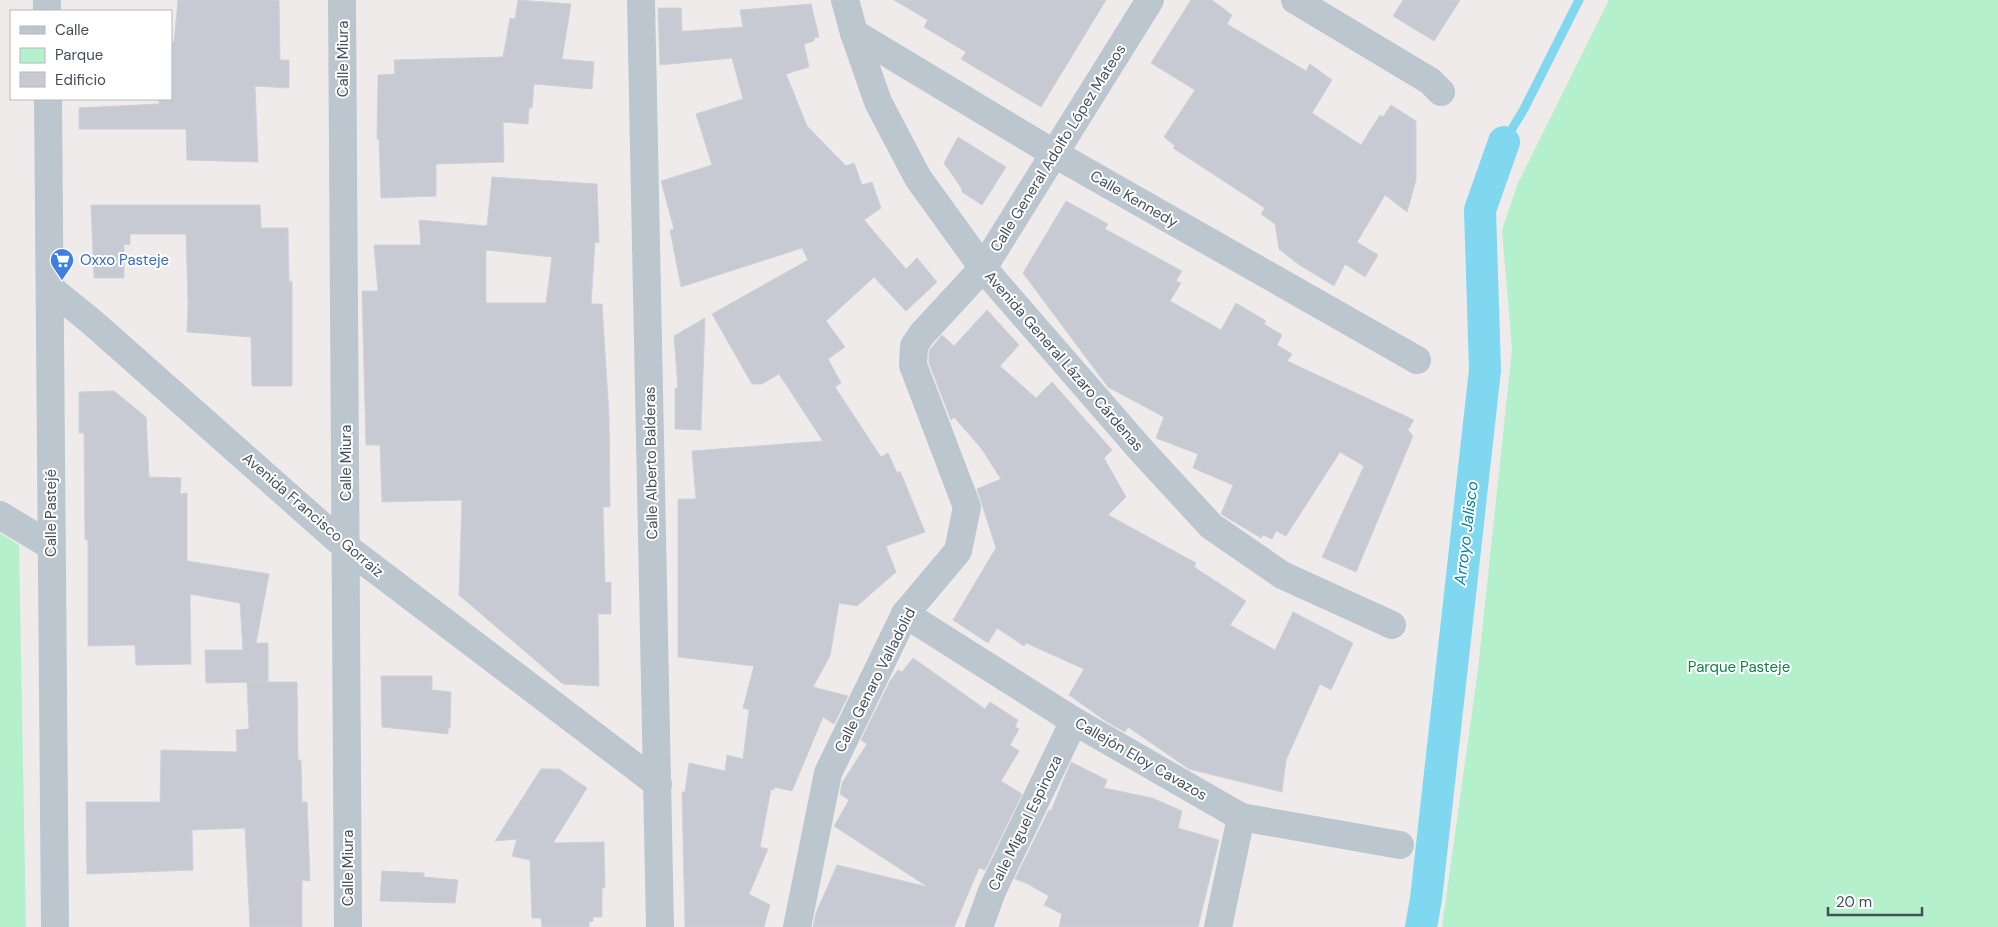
<svg xmlns="http://www.w3.org/2000/svg" width="1998" height="927" font-family="'DM Sans',sans-serif">
<rect width="100%" height="100%" fill="#efebeb"/>
<!-- green -->
<g fill="#b5f0cd">
<polygon points="1609,0 1998,0 1998,927 1442,927 1478,669 1512,350 1502,230 1518,183"/>
<polygon points="0,533 19,545 26,927 0,927"/>
</g>
<g fill="none" stroke-linecap="round" stroke-linejoin="round">
<!-- stream -->
<polyline stroke="#80d7f0" stroke-width="9" points="1504,142 1524,109 1579,0"/>
<!-- canal -->
<polyline stroke="#80d7f0" stroke-width="32" points="1421,927 1426,899 1485,370 1480,210 1504,142"/>
</g>
<!-- building -->
<g fill="#c7cad2" stroke="#cfd1d8" fill-rule="evenodd">
<polygon points="178,0 279,0 280,60 289,60 289,88 255,86 258,162 187,160 186,129 79,129 79,108 159,104 159,99 171,99 171,42 174,42"/>
<polygon points="518,0 571,4 562,59 594,62 592,89 534,84 532,108 529,108 528,124 503,122 504,162 436,164 436,196 381,198 379,139 377,139 378,75 395,74 394,60 503,57 510,18 515,19"/>
<polygon points="894,0 1106,0 1041,107 961,59 966,52 924,27 928,20"/>
<polygon points="1191,0 1212,0 1232,15 1227,24 1306,71 1310,64 1332,80 1312,113 1361,145 1380,115 1383,117 1391,105 1416,121 1416,180 1407,212 1385,195 1357,242 1378,255 1365,277 1345,264 1334,286 1298,264 1279,249 1275,224 1261,214 1265,208 1173,148 1175,146 1164,137 1195,90 1151,63"/>
<polygon points="1403,0 1460,0 1434,41 1393,16"/>
<polygon points="811,4 819,37 814,38 814,41 804,44 809,67 786,74 807,126 846,166 854,163 862,185 872,182 881,208 864,220 906,269 917,258 937,282 906,311 874,277 826,321 845,347 828,359 841,383 835,387 881,457 888,453 897,473 900,471 925,532 886,546 896,572 857,606 839,603 830,656 813,687 848,696 834,724 823,717 792,791 774,787 774,790 771,789 760,847 768,849 749,894 770,905 764,927 685,927 682,792 685,792 689,763 725,771 727,755 743,759 749,710 743,708 754,666 678,657 678,499 696,499 692,451 823,441 779,374 762,384 752,384 712,314 808,260 802,248 681,287 670,230 674,229 661,181 712,165 696,114 743,99 732,58 660,65 658,8 681,8 682,31 689,31 743,27 740,10"/>
<polygon points="958,137 1006,167 982,205 962,192 962,189 944,163"/>
<path d="M492,177L597,184L599,243L595,242L591,304H602L609,416L610,507H603L605,583L611,582V614H598L599,686L563,684L459,595L462,500L382,502L380,445H366L362,291H378L374,245H421L419,220L487,226ZM486,250L552,257L546,303H486Z"/>
<polygon points="1066,201 1108,224 1105,229 1182,271 1176,281 1181,283 1170,301 1221,330 1236,303 1266,321 1264,324 1282,335 1277,345 1292,354 1287,361 1414,420 1408,430 1413,436 1356,572 1322,557 1364,466 1340,452 1286,536 1276,531 1272,539 1263,535 1261,538 1221,514 1233,485 1193,468 1198,454 1156,438 1164,417 1108,387 1023,273"/>
<polygon points="91,205 260,205 261,228 288,228 289,282 292,281 292,386 252,386 251,337 187,332 188,302 186,234 130,234 130,245 124,244 124,278 94,278"/>
<polygon points="987,310 1019,345 1000,366 1036,398 1052,382 1112,450 1104,458 1126,497 1108,515 1196,563 1194,567 1246,601 1230,625 1275,650 1293,612 1353,643 1331,690 1320,684 1286,760 1282,792 1189,769 1128,727 1125,732 1107,722 1069,695 1084,669 1026,643 1024,646 997,628 988,643 953,620 996,548 977,489 1001,479 981,448 954,417 951,420 929,363 929,351 942,335 954,346"/>
<polygon points="705,318 701,430 675,429 675,388 678,388 674,336"/>
<polygon points="114,391 146,417 149,477 181,478 180,494 187,493 187,561 269,574 256,643 268,643 268,682 206,683 205,650 243,650 240,603 190,594 191,664 136,665 135,645 88,646 88,540 85,540 84,433 79,433 79,392"/>
<polygon points="913,658 985,709 990,702 1018,720 1015,727 1019,729 1010,745 1019,751 1001,781 1022,794 985,870 979,868 954,927 813,927 816,913 837,865 928,887 834,826 849,800 840,794 842,783 867,744 861,740 890,681 898,670 902,672"/>
<polygon points="381,676 432,676 432,690 451,692 450,728 448,728 448,734 382,727"/>
<polygon points="247,682 297,682 298,760 301,760 302,802 307,802 310,881 302,880 302,927 250,927 245,828 192,830 193,870 87,874 86,802 160,802 161,750 237,752 236,730 249,729"/>
<polygon points="1071,762 1107,780 1104,788 1152,798 1182,811 1178,828 1219,840 1198,927 1059,927 1062,914 1044,905 1049,896 1026,883 1015,879 1049,810 1051,811"/>
<polygon points="541,769 559,769 587,788 553,843 604,842 605,888 602,888 602,917 593,917 593,921 589,922 589,927 542,927 541,918 532,918 530,860 512,856 517,839 495,841"/>
<polygon points="382,871 424,873 424,877 458,880 455,903 380,901"/>
</g>
<g fill="none" stroke-linecap="round" stroke-linejoin="round">
<!-- street -->
<g stroke="#bbc6cf" stroke-width="28">
<polyline points="47,0 47,11"/>
<polyline points="342,0 348,927"/>
<polyline points="641,0 660,927"/>
<polyline points="845,0 854,33 878,102 918,178 983,268 1141,450 1211,526 1282,575 1392,625"/>
<polyline points="1295,0 1430,81 1441,92"/>
<polyline points="854,33 1055,154 1417,360"/>
<polyline points="48,99 55,927"/>
<polyline points="50,288 93,323 347,548 658,784"/>
<polyline points="0,515 51,546"/>
<polyline points="905,614 1074,721 1241,817 1400,845"/>
<polyline points="797,927 828,773 905,614 958,551 967,507 913,365 914,346 922,334 983,268 1150,0"/>
<polyline points="979,927 992,891 1074,721"/>
<polyline points="1218,927 1241,817"/>
</g>
</g>
<!-- icons -->
<defs>
<g id="supermarket-pin" transform="scale(1.25)"><path d="M0 17L-7.5 6A9.5 9.5 0 1 1 7.5 6Z" fill="#3f7fe0" stroke="#fff"/><path d="M-6-5.5h2.5l.6 2H6L4.5 2H-2.5L-4.4-4H-6ZM-1.5 3.2a1.3 1.3 0 1 0 .1 0ZM3 3.2a1.3 1.3 0 1 0 .1 0Z" fill="#fff"/></g>
</defs>
<g fill-rule="evenodd">
<use href="#supermarket-pin" x="62" y="260"/>
</g>
<g text-anchor="middle" dominant-baseline="central" stroke-width="4" stroke-linejoin="round" paint-order="stroke">
<!-- street labels -->
<g font-size="15" fill="#434f5a" stroke="#fff">
<text transform="translate(343 59) rotate(-90)">Calle Miura</text>
<text transform="translate(1058 148) rotate(-58)">Calle General Adolfo López Mateos</text>
<text transform="translate(1134 199) rotate(30)">Calle Kennedy</text>
<text transform="translate(1064 361) rotate(49)">Avenida General Lázaro Cárdenas</text>
<text transform="translate(346 463) rotate(-90)">Calle Miura</text>
<text transform="translate(651 463) rotate(-91)">Calle Alberto Balderas</text>
<text transform="translate(51 513) rotate(-90)">Calle Pastejé</text>
<text transform="translate(313 515) rotate(41)">Avenida Francisco Gorraiz</text>
<text transform="translate(875 680) rotate(-63)">Calle Genaro Valladolid</text>
<text transform="translate(1141 759) rotate(30)">Callejón Eloy Cavazos</text>
<text transform="translate(1025 823) rotate(-64)">Calle Miguel Espinoza</text>
<text transform="translate(348 868) rotate(-90)">Calle Miura</text>
</g>
<!-- shop labels -->
<g font-size="15" fill="#366cbe" stroke="#fff" text-anchor="start">
<text x="80" y="260">Oxxo Pasteje</text>
</g>
<!-- park labels -->
<g font-size="15" fill="#117e49" stroke="#fff">
<text x="1739" y="667">Parque Pasteje</text>
</g>
<!-- water labels -->
<g font-size="16" font-style="italic" fill="#0580a4" stroke="#fff">
<text transform="translate(1466 533) rotate(-83)">Arroyo Jalisco</text>
</g>
</g>
<!-- legend -->
<rect x="10" y="10" width="162" height="90" fill="#ffffff" stroke="#b4b9bd"/>
<rect x="20" y="26" width="25" height="8" fill="#bbc6cf" stroke="#b4b9bd"/>
<text x="55" y="35" font-size="15" fill="#434f5a">Calle</text>
<rect x="20" y="48" width="25" height="15" fill="#b5f0cd" stroke="#b4b9bd"/>
<text x="55" y="60" font-size="15" fill="#434f5a">Parque</text>
<rect x="20" y="72" width="25" height="15" fill="#c7cad2" stroke="#b4b9bd"/>
<text x="55" y="85" font-size="15" fill="#434f5a">Edificio</text>
<!-- scale -->
<path d="M1828 907v8h94v-8" fill="none" stroke="#434f5a" stroke-width="2.5"/>
<text x="1836" y="907" font-size="15" fill="#434f5a" stroke="#ffffff" stroke-width="4" paint-order="stroke">20 m</text>
</svg>
